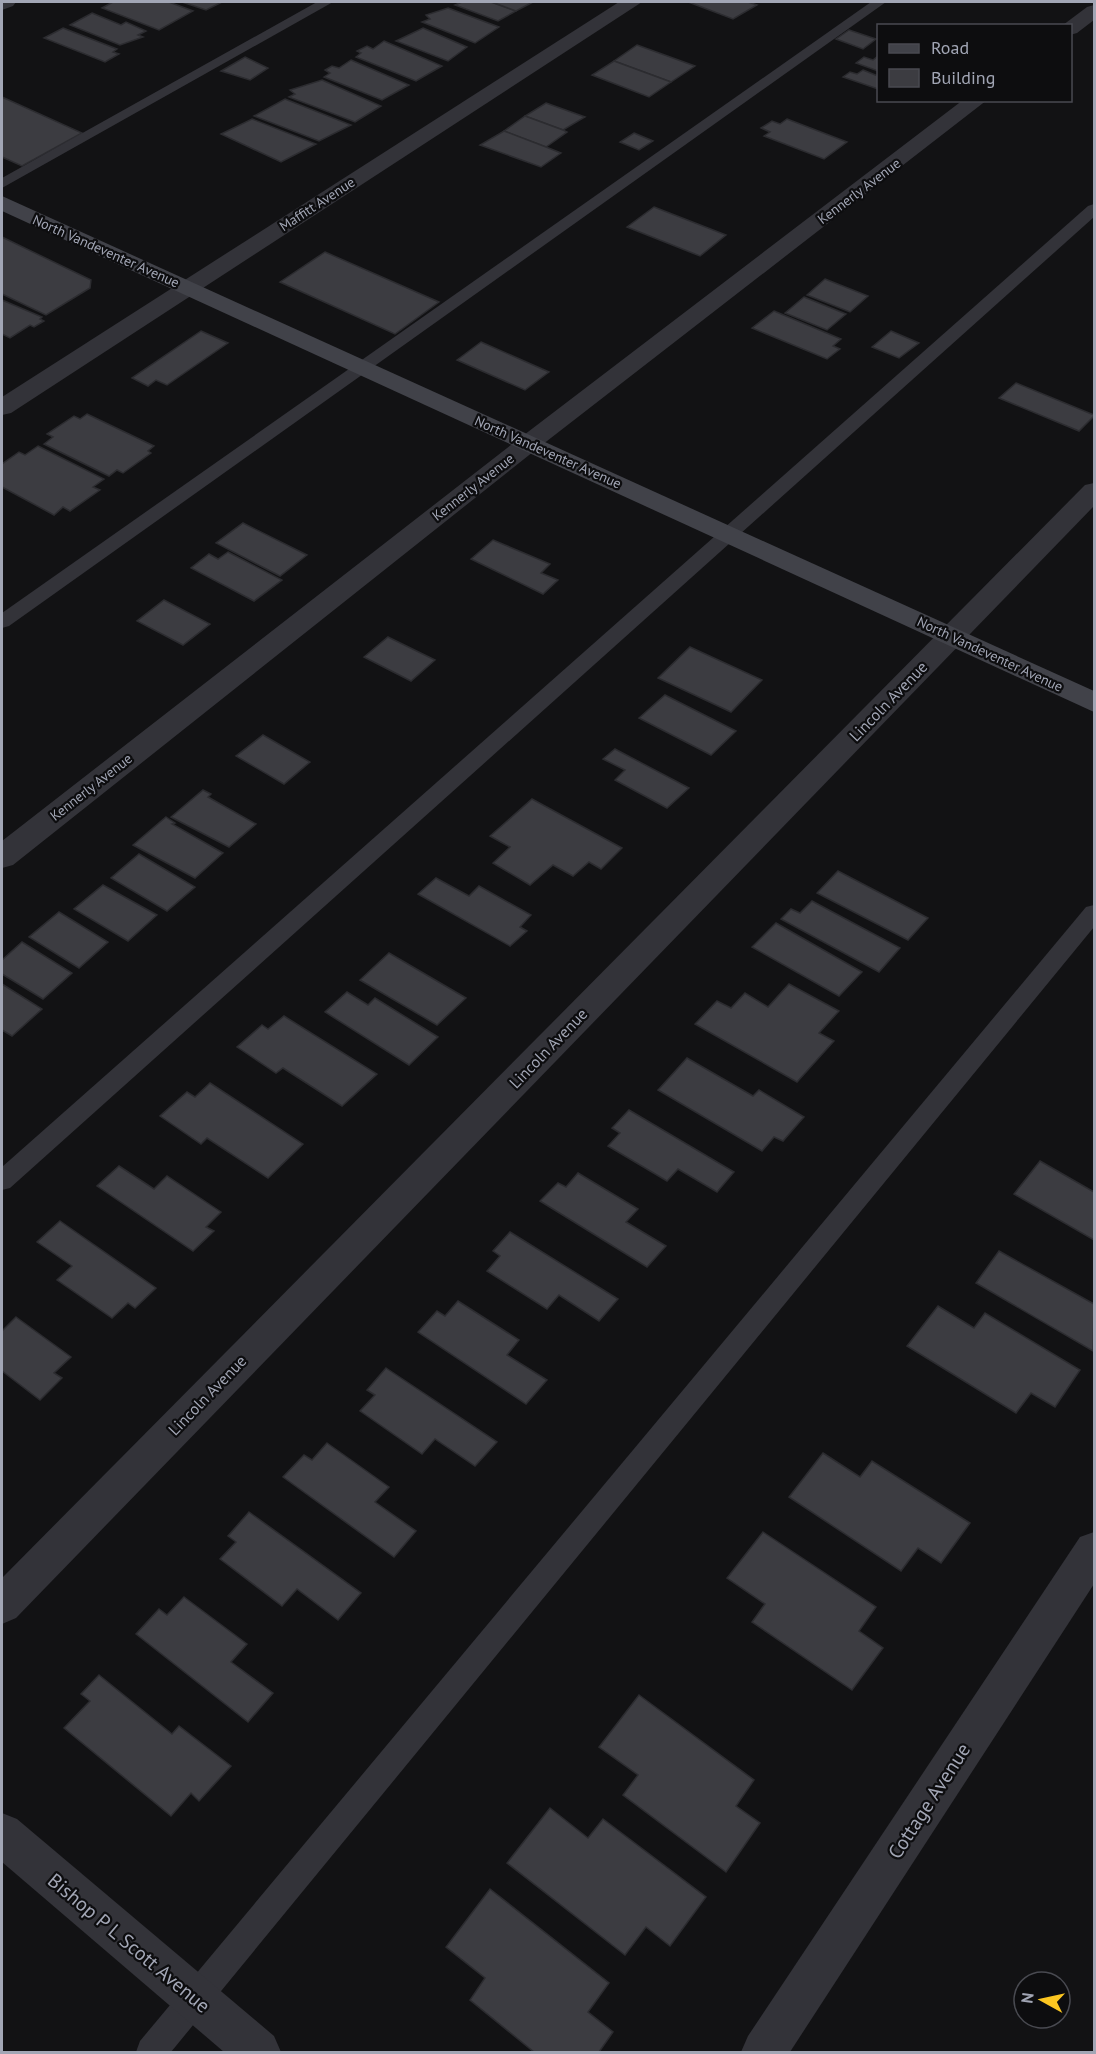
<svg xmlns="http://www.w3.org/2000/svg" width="1096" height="2054" font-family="'PT Sans',sans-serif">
<rect width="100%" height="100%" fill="#121214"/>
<!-- building -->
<g fill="#3c3c41" stroke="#2c2c30" stroke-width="1.5">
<polygon points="113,2 169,2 193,11 159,30 102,8"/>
<polygon points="182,2 222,2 206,10"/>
<polygon points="462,2 491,2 516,11 498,21 455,5"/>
<polygon points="492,2 533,2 516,11"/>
<polygon points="694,2 748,2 757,5 733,19 691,3"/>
<polygon points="448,8 499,27 475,43 422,22 430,19 426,15"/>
<polygon points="92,13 121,25 126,22 146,31 138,35 143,37 120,45 70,25"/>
<polygon points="63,28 117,49 113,52 119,54 105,62 44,38"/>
<polygon points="423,28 467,47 448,61 396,41"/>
<polygon points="849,30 876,39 863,49 836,39"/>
<polygon points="384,41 442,66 416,81 356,57 361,53 357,51 367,46 373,49"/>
<polygon points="637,45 695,66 671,82 614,61"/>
<polygon points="878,56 878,71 856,63 864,57 873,60"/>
<polygon points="245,57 268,68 250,80 221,71"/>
<polygon points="351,60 409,85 382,100 324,77 330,73 325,70 332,66 339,68"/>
<polygon points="614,61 671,82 649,97 592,75"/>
<polygon points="863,70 878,76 878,89 843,77 850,72 857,74"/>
<polygon points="322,80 381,106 355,122 289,97 295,94 290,90"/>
<polygon points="2,97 82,133 22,166 2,157"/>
<polygon points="285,99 351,125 319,141 254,116"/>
<polygon points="546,103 585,117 563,130 525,116"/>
<polygon points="525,116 563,130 567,132 546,147 504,131"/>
<polygon points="252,119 316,144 281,162 221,134"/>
<polygon points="787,119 847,142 824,159 764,136 770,132 761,128 772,121 780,124"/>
<polygon points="504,131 546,147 561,153 541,167 480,145"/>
<polygon points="634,133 653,141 639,150 620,142"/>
<polygon points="654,207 726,235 700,256 627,227"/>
<polygon points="2,237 91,280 90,288 46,315 2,294"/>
<polygon points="325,252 439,302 395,334 280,282"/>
<polygon points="825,279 868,296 850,312 807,295"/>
<polygon points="804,297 846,314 827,330 785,313"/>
<polygon points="2,300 42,317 40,319 44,321 34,327 30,325 10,338 2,334"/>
<polygon points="774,311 841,339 833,346 840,349 827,359 752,328"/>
<polygon points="201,331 228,343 167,385 156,380 148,386 132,378"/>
<polygon points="891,331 919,343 899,358 872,347"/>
<polygon points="481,342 549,372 525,390 457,360"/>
<polygon points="1016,383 1094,415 1094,416 1079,431 999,398"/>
<polygon points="87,414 154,446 148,451 151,453 123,473 117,470 109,476 44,444 53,437 47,434 74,416 80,419"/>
<polygon points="38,446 104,479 93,487 100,490 70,511 63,507 54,515 2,487 2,464 19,452 25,455"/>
<polygon points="243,523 307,555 280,576 216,543"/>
<polygon points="493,540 550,564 541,573 558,580 543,594 471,559"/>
<polygon points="228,552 282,580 254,601 191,568 209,554 218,559"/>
<polygon points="164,600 210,624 183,645 137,621"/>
<polygon points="388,637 435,660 411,681 364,657"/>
<polygon points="690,647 762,680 731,712 658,678"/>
<polygon points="665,695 736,731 711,755 639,718"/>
<polygon points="263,735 310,762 284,784 236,756"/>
<polygon points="615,749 689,788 667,808 615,780 625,770 603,759"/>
<polygon points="203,790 211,794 208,797 256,824 229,847 171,817"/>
<polygon points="532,799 622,848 601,869 589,862 573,876 553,865 530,885 493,863 510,847 490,836"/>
<polygon points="166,817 175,823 172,824 223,853 195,878 133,845"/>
<polygon points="139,854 195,887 167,911 111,878"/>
<polygon points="838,871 928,918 908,940 817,893"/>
<polygon points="436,878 469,896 479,886 531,915 520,927 527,931 510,946 418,894"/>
<polygon points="103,885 157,915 128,941 74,909"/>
<polygon points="812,901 900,948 879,972 781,919 791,909 800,913"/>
<polygon points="59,912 108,942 79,968 29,937"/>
<polygon points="776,923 862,972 839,996 752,947"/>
<polygon points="22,942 72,973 43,999 2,974 2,960"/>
<polygon points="389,953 466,998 437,1025 360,980"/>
<polygon points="2,984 42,1009 12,1036 2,1030"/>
<polygon points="789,984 839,1011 819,1033 834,1041 797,1082 695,1024 717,1001 731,1008 745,993 768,1007"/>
<polygon points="347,992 368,1005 375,998 438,1037 409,1065 325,1012"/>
<polygon points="284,1016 377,1074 342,1106 283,1068 276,1073 237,1047 262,1025 268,1029"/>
<polygon points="687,1058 753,1096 759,1090 804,1117 783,1141 774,1137 762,1151 658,1090"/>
<polygon points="210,1083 303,1144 268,1178 207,1138 201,1144 160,1116 187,1092 195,1097"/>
<polygon points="629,1110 734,1172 717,1192 678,1169 667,1181 608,1146 620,1133 612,1128"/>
<polygon points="1040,1161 1094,1192 1094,1240 1014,1194"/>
<polygon points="119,1166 154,1189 167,1176 221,1212 206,1227 214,1231 193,1251 97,1186"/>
<polygon points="578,1173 638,1209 626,1222 666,1246 647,1267 540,1201 558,1183 566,1187"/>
<polygon points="60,1221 156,1288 135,1308 128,1303 112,1318 57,1280 72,1266 37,1242"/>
<polygon points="510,1232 618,1299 599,1321 559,1295 547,1309 487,1271 500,1256 493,1251"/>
<polygon points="999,1251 1094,1304 1093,1351 976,1283"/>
<polygon points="458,1301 519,1340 507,1355 547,1380 526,1404 418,1332 437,1311 445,1316"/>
<polygon points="938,1306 974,1328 985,1313 1080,1370 1055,1407 1031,1393 1016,1413 907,1346"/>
<polygon points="16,1317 71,1357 54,1373 62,1378 40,1400 2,1371 2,1331"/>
<polygon points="386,1368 497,1442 475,1466 435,1439 422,1454 360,1411 375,1395 367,1390"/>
<polygon points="327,1443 389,1487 375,1502 416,1531 394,1557 283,1477 304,1455 312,1460"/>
<polygon points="823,1453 860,1477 872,1461 970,1523 941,1563 918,1548 901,1571 789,1497"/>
<polygon points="249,1512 361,1593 338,1620 297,1589 282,1606 220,1559 236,1542 228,1536"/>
<polygon points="763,1532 876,1607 859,1631 883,1648 852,1690 752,1622 765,1604 727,1578"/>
<polygon points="184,1597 247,1644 231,1662 273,1693 248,1722 136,1634 159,1609 167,1615"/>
<polygon points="99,1675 172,1734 179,1726 231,1766 199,1801 191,1793 171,1816 64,1728 90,1701 81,1694"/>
<polygon points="639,1695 754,1780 736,1806 760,1823 726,1872 623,1795 638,1775 599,1747"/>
<polygon points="550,1808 588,1838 603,1819 706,1897 670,1946 646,1927 625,1955 507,1863"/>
<polygon points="490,1889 609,1983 588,2012 613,2032 599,2052 534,2052 470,2000 485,1978 446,1947"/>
</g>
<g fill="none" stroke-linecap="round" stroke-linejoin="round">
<!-- service -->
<g fill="#333339" fill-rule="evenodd">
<polygon points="317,2 333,2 2,188 2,178"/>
<polygon points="871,2 886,2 9,626 2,628 2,613"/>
<polygon points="1094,204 1094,217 10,1188 2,1190 2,1167 1088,206"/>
<polygon points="1094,905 1094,927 171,2052 136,2052 140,2041 1086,907"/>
</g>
<!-- minor -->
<g fill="#333339" fill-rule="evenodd">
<polygon points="619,2 642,2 11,413 2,415 2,397"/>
<polygon points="1094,5 1094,20 1077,33 1070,35 1070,26 1063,25 1087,7"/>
<polygon points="963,100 987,100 538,448 13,865 2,868 2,841 520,438"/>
<polygon points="1094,483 1094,506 16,1618 2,1624 2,1578 1085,485"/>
<polygon points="1094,1532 1094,1584 790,2052 741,2052 748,2036 1080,1537"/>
<polygon points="2,1813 17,1819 274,2036 281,2052 224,2052 2,1862"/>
</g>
<!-- tertiary -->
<polygon fill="#333339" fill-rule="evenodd" points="2,2 16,2 13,6 2,10"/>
<!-- secondary -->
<polygon fill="#414249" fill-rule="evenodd" points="2,196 1094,691 1094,712 2,211"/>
</g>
<g text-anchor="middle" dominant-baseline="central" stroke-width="4.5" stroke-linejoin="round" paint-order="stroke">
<!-- far-street labels -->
<g font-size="14" fill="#a2a6b5" stroke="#0d0d0f">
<text transform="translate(859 191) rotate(-37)">Kennerly Avenue</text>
<text transform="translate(317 204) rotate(-33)">Maffitt Avenue</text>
<text transform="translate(106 251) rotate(24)">North Vandeventer Avenue</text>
<text transform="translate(548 452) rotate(24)">North Vandeventer Avenue</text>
<text transform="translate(473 487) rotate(-38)">Kennerly Avenue</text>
<text transform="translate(990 654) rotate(25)">North Vandeventer Avenue</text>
<text transform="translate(91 787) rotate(-38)">Kennerly Avenue</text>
</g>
<!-- street labels -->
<g font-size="16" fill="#a2a6b5" stroke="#0d0d0f">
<text transform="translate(888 701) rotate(-46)">Lincoln Avenue</text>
<text transform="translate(548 1048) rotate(-46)">Lincoln Avenue</text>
<text transform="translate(207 1395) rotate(-46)">Lincoln Avenue</text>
</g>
<!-- near-street labels -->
<g font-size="20" fill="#a2a6b5" stroke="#0d0d0f">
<text transform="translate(929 1801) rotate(-57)">Cottage Avenue</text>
<text transform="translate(129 1943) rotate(40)">Bishop P L Scott Avenue</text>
</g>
</g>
<!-- border -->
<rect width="1096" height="2054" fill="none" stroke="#a2a6b5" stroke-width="6"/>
<!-- legend -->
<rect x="877" y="24" width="195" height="78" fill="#0d0d0f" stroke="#494a51" stroke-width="1.5"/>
<rect x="889" y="44" width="30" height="9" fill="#414249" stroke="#494a51" stroke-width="1.5"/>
<text x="931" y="54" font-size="18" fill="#a2a6b5">Road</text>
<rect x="889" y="69" width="30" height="18" fill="#3c3c41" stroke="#494a51" stroke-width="1.5"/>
<text x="931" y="84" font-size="18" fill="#a2a6b5">Building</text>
<!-- north arrow -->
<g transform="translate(1042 2000) rotate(278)"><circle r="28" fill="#0d0d0f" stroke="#494a51" stroke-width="1.5"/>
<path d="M0-4.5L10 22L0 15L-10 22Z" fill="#fcc621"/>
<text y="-9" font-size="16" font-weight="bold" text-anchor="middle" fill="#a2a6b5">N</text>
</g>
</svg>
